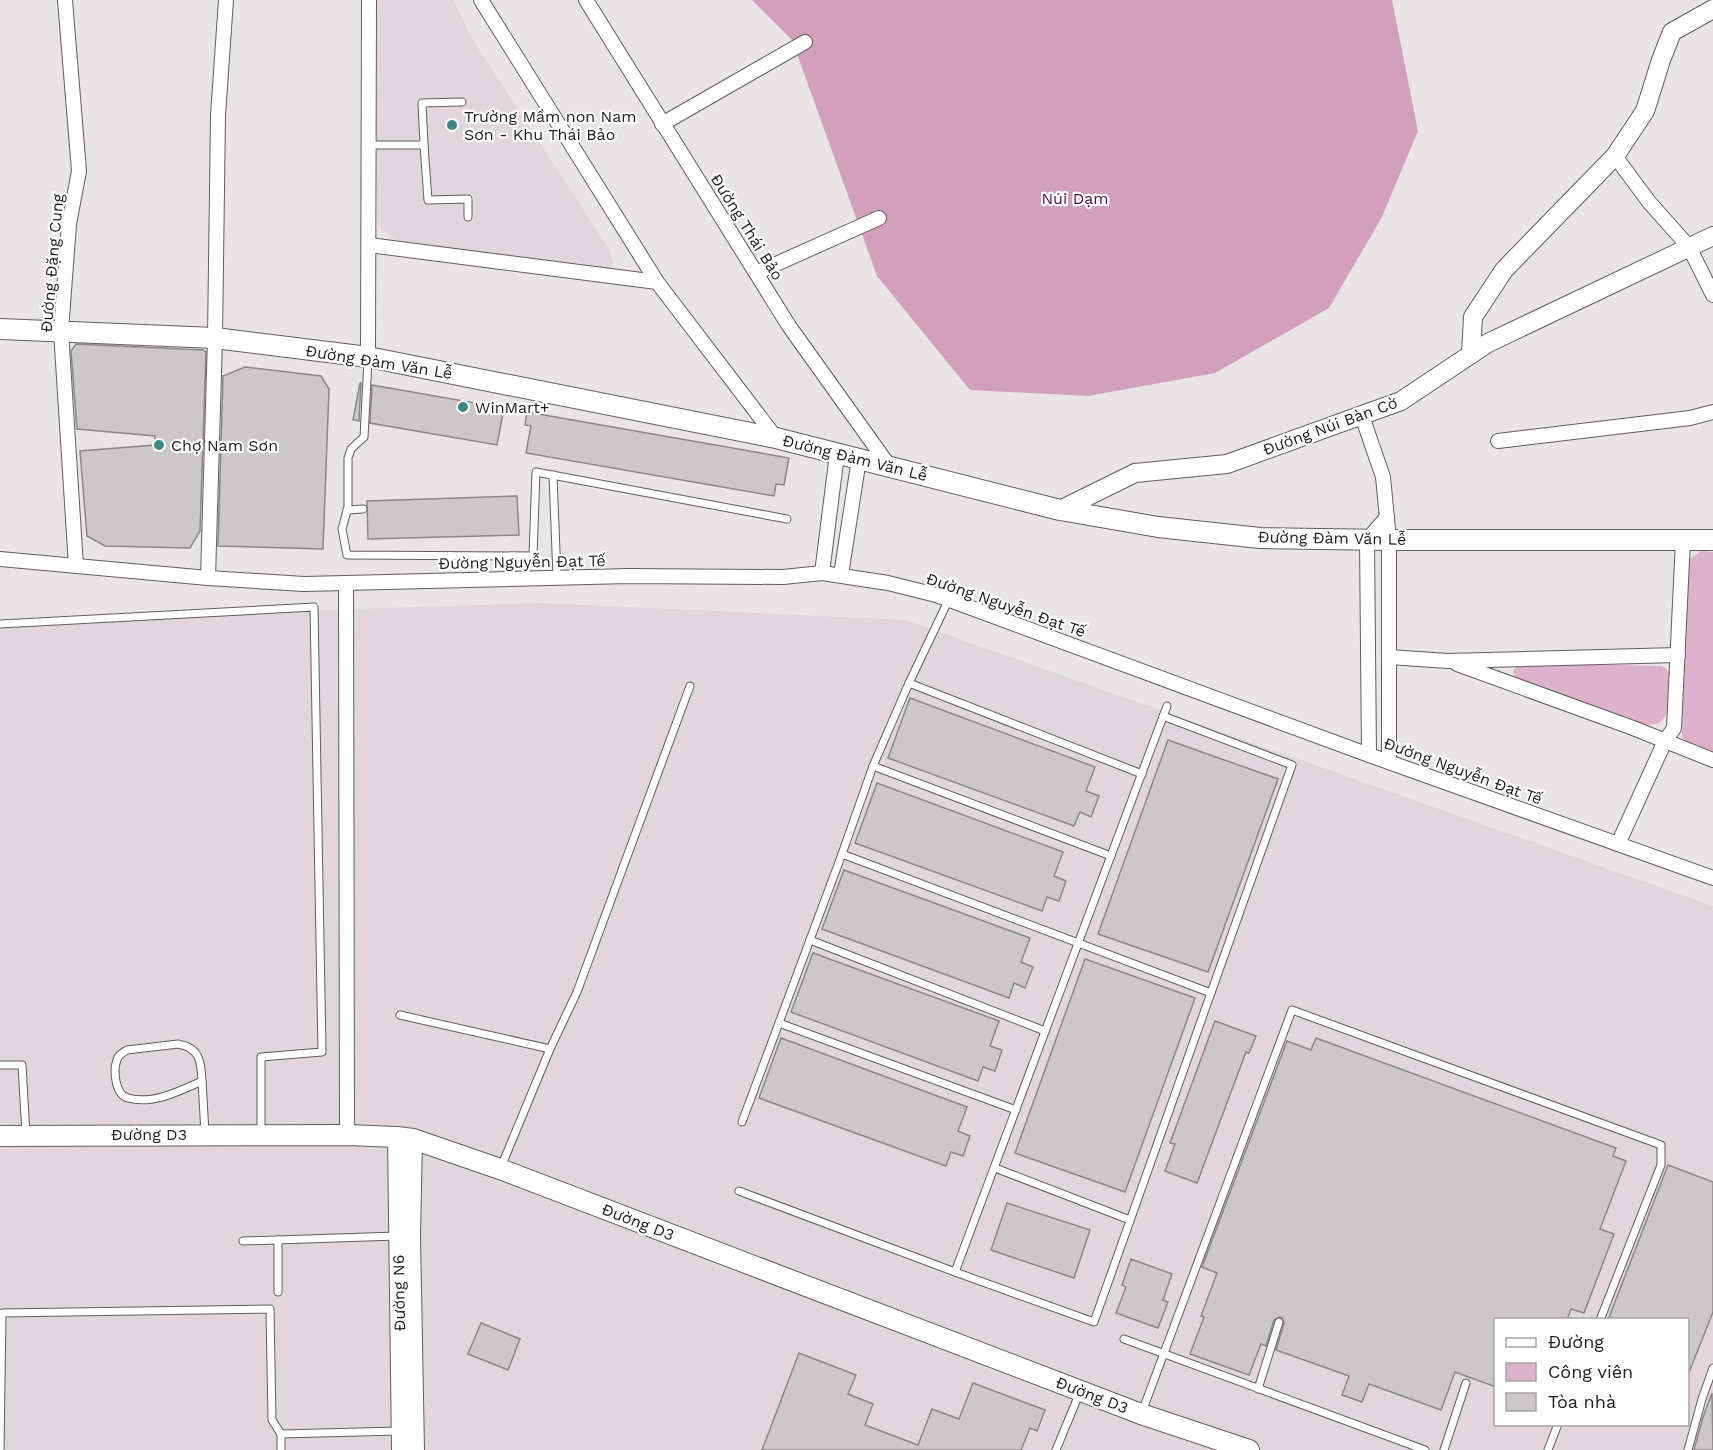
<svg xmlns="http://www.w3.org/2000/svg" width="1713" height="1450" font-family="'Work Sans',sans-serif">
<rect width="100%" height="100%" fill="#e9e5e7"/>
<!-- built -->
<g fill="#e1d6dc" fill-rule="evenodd">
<polygon points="375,0 453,0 471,37 609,249 613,261 612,267 606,271 410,243 396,240 379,227 377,213"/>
<path d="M543,603L906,620L1713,906V1450H0V620ZM1496,1320H1688V1424H1496Z"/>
</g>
<!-- green -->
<g fill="#dfb2cb">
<polygon points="1701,551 1713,552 1713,754 1688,746 1682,736 1686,570 1690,559"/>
<path d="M1523,663L1662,666C1674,672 1671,685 1670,696C1668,719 1662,729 1637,723L1515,679L1513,672L1516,666Z"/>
</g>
<!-- forest -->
<polygon fill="#d2a0bc" points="752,0 1392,0 1418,131 1382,217 1329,308 1215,373 1088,396 970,390 877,276 792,40"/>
<!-- building -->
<g fill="#ccc8ca" stroke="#8b8789" stroke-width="1.5">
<polygon points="76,344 203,350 206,352 200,531 190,548 105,546 87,536 80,451 155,445 155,436 77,429 71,351"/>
<polygon points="245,367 321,376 329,389 323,549 218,546 223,376"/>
<polygon points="360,383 361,383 359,421 353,420"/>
<polygon points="372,385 504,408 497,445 370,423"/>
<polygon points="527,412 789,458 784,485 776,484 774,496 526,453 531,426 525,425"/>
<polygon points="517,496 519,535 368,539 367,501"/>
<polygon points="910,698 1095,767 1086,791 1099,796 1091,817 1080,812 1074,826 888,758"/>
<polygon points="1168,740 1278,779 1208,972 1098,934"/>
<polygon points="877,783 1063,852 1054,876 1066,881 1059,901 1047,897 1042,911 855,843"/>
<polygon points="844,870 1030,938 1021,962 1033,967 1025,988 1014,983 1009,998 822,929"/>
<polygon points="813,953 999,1021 990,1046 1002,1050 995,1071 983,1067 978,1081 791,1012"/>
<polygon points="1085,959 1195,998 1125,1192 1015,1153"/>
<polygon points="1215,1021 1256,1036 1249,1053 1246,1052 1197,1183 1165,1171 1175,1144 1170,1143"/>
<polygon points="781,1038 967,1107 958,1131 970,1136 963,1156 951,1152 946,1166 759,1098"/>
<polygon points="1316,1038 1616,1148 1613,1156 1626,1161 1600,1229 1614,1234 1584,1313 1571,1309 1567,1320 1496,1320 1496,1387 1455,1372 1441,1410 1369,1384 1362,1402 1342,1395 1349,1376 1276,1350 1284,1323 1283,1319 1280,1317 1274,1320 1266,1346 1261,1344 1249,1375 1190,1354 1204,1317 1201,1316 1217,1273 1202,1267 1287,1041 1311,1050"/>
<polygon points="1668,1165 1713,1182 1713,1312 1688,1375 1688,1320 1608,1320"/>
<polygon points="1007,1203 1090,1230 1074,1278 991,1250"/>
<polygon points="1131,1259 1172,1274 1163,1300 1168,1302 1158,1328 1116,1313 1126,1287 1122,1285"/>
<polygon points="481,1323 520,1339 508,1370 468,1354"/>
<polygon points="799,1353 856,1375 848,1394 873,1404 865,1425 918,1445 932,1409 959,1419 973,1383 1045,1410 1037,1431 1030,1428 1021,1450 762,1450"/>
<polygon points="1712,1393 1713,1450 1694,1450 1703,1417"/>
</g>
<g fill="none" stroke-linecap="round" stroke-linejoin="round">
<!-- service casing -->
<g stroke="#615d5f" stroke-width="9">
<g id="service">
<polyline points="369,145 424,145 422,103 462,102"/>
<polyline points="424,145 428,200 468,199 468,217"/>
<polyline points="368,360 364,437 351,449 348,458 348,507 342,529 347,555 533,556 536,472 787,519"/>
<polyline points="553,475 557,577"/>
<polyline points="347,510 363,509"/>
<polyline points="949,599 909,683 873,766 842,854 1211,993"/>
<polyline points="0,624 314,607 322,1052 261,1057 261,1134"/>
<polyline points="909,683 1142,774"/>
<polyline points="873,766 1111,856"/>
<polyline points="810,940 1045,1031"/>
<polyline points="400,1015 550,1049"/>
<polyline points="779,1023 1016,1110"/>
<path d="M178,1044C200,1048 201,1061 202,1081C180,1091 152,1105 128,1098C115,1095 113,1070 117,1060C118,1055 122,1053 127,1050Z"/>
<polyline points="0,1065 22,1065 26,1135"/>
<polyline points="202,1081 205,1133"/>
<polyline points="742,1122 842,854"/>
<polyline points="501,1167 550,1049 577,992 690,686"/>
<polyline points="995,1168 1130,1220"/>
<polyline points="739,1191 955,1272 1167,706"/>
<polyline points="278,1240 278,1292"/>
<polyline points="243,1241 397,1236"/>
<polyline points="955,1272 1094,1322 1292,765 1163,716"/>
<polyline points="1124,1339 1425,1450"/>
<polyline points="1258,1389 1279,1322"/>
<polyline points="1142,1412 1292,1010 1661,1145 1661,1165 1600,1320"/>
<polyline points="281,1434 398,1431"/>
<polyline points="0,1450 2,1313 270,1309 272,1420 281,1434 281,1450"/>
<polyline points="1056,1450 1080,1392"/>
<polyline points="1444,1450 1466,1383"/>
<polyline points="1548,1450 1558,1424"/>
<polyline points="1688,1450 1702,1399 1713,1368"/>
</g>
</g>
<!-- minor casing -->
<g stroke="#615d5f" stroke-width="16">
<g id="minor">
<polyline points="65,0 79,171 69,224 61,331 76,566"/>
<polyline points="481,0 657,282 776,438"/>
<polyline points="586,0 789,326 889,466"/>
<polyline points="662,124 805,42"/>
<polyline points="1615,156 1649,202 1689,247 1713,295"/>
<polyline points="369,245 657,282"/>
<polyline points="756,273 879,218"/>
<polyline points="368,357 369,0"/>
<polyline points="1362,416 1383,477 1389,540 1389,762"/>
<polyline points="1498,441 1690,418 1713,412"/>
<polyline points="0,559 208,578 304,584 629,576 783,577 822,573 888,583 936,595 1369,755 1713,878"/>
<polyline points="822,573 837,454"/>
<polyline points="841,575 859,459"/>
<polyline points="208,578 215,338 218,115 226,0"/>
<polyline points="346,583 347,1135"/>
<polyline points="1389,657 1448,661 1678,655"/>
<polyline points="1457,664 1633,728 1713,760"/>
<polyline points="1369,755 1367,540 1387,517"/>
<polyline points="1618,844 1665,741 1674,728 1683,540"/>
</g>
</g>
<!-- tertiary casing -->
<g stroke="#615d5f" stroke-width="20">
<g id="tertiary">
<polyline points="1471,354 1473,317 1504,270 1615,156 1645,111 1661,60 1672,32 1713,9"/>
<polyline points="1060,510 1135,473 1227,464 1401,401 1488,343 1713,236"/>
<polyline points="397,1137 401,1450"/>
<polyline points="413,1139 411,1236 415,1450"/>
</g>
</g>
<!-- secondary casing -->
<g stroke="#615d5f" stroke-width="22">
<g id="secondary">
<polyline points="0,329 215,338 368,357 776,438 1060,510 1158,527 1260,538 1389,540 1713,540"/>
<polyline points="0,1136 347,1135 397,1137 413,1139 500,1169 1141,1414 1249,1450"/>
</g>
</g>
<!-- service -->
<use href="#service" stroke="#fff" stroke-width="7"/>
<!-- minor -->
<use href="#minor" stroke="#fff" stroke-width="14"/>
<!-- tertiary -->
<use href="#tertiary" stroke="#fff" stroke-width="18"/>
<!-- secondary -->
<use href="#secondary" stroke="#fff" stroke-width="20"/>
</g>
<!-- markers -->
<g fill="#408887" stroke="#fff" stroke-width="2">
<circle cx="452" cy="125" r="6"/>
<circle cx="463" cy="407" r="6"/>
<circle cx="159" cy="445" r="6"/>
</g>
<g text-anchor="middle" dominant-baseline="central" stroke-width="4.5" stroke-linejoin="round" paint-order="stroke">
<!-- poi labels -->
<g font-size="16" fill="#1e1c1d" stroke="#fff" text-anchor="start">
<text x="464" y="116">Trường Mầm non Nam<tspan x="464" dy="18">Sơn - Khu Thái Bảo</tspan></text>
<text x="475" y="407">WinMart+</text>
<text x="171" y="445">Chợ Nam Sơn</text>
</g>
<!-- park labels -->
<g font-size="16" fill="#4d1239" stroke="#fff">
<text x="1075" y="198">Núi Dạm</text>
</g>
<!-- street labels -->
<g font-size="16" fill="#1e1c1d" stroke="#fff">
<text transform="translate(747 227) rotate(58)">Đường Thái Bảo</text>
<text transform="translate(52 263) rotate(-85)">Đường Đặng Cung</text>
<text transform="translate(379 362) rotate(9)">Đường Đàm Văn Lễ</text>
<text transform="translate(1330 426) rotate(-20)">Đường Núi Bàn Cờ</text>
<text transform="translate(855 458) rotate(14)">Đường Đàm Văn Lễ</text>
<text transform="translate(1332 538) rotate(1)">Đường Đàm Văn Lễ</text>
<text transform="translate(522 562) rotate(-1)">Đường Nguyễn Đạt Tế</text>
<text transform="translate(1006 605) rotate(19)">Đường Nguyễn Đạt Tế</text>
<text transform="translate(1463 771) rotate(20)">Đường Nguyễn Đạt Tế</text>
<text x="149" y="1134">Đường D3</text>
<text transform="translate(638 1222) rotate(21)">Đường D3</text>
<text transform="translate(399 1293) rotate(-91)">Đường N6</text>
<text transform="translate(1092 1395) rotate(21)">Đường D3</text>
</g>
</g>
<!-- legend -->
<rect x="1494" y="1318" width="195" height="108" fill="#ffffff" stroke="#a5a4a5" stroke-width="1.5"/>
<rect x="1506" y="1338" width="30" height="9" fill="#ffffff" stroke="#a5a4a5" stroke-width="1.5"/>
<text x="1548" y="1348" font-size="18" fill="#1e1c1d">Đường</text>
<rect x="1506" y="1363" width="30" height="18" fill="#dfb2cb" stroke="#a5a4a5" stroke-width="1.5"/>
<text x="1548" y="1378" font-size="18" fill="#1e1c1d">Công viên</text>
<rect x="1506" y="1393" width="30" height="18" fill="#ccc8ca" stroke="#a5a4a5" stroke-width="1.5"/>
<text x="1548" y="1408" font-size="18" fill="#1e1c1d">Tòa nhà</text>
</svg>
